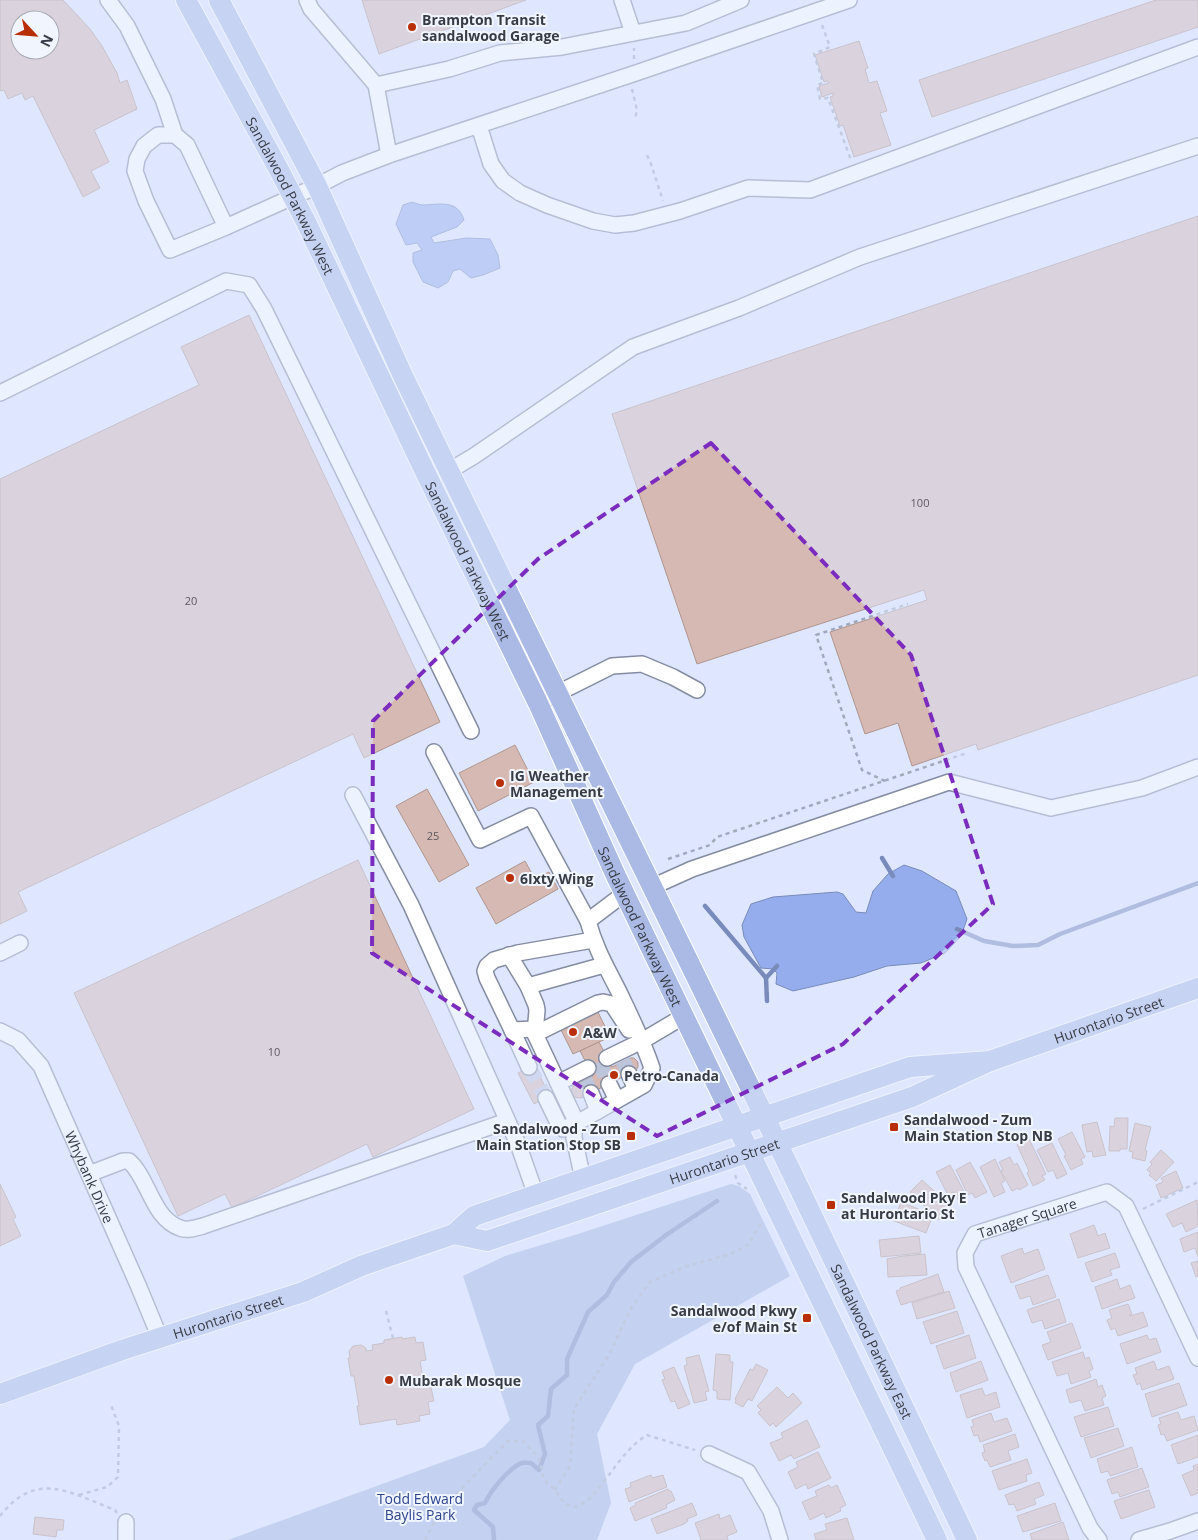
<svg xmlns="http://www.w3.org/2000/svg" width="1198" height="1540" font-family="'Open Sans',sans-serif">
<rect width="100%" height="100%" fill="#dee7ff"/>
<!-- green -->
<polygon fill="#a4b5df" points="731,1184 739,1186 750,1194 790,1276 635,1364 597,1434 611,1503 597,1540 228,1540 484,1447 510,1420 463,1276 505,1256 578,1234"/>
<!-- water -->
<g fill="#95adec" stroke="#798bba">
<path d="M412,202C415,203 420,205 424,205C441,204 458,200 464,220L457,227L431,237L434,243L466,238L490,239L498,255L500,268L483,275L471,278L460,269L453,271L448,282L438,288L423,282L413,262V253L422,250L417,243L406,245L396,224L403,205Z"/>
<polygon points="904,865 922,871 956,891 967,919 961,936 945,953 921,963 887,966 854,977 793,991 776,984 777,973 773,969 761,968 744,937 742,925 751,904 773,897 837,892 843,894 856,912 866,913 873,891 888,874"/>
</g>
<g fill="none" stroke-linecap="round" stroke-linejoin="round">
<!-- stream -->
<g stroke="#798bba" stroke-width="4.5">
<polyline points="882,858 893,876"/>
<polyline points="705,906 766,978"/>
<polyline points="957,929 984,941 1013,946 1038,945 1060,934 1198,883"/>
<polyline points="767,1001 766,978 777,966"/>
<path d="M494,1540L493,1527L474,1510L477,1505L485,1503C491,1490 507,1471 519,1464C523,1462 527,1463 531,1463L539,1470L545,1454L538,1425L548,1416L551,1389L567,1375V1359L588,1312L607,1295L614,1282L631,1262L666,1235L717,1201"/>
</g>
</g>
<!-- building -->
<g fill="#d5b9b2" stroke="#b0968f" fill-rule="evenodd">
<path d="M0,0H63L90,29L102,46L117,73L120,83L127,80L137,109L94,130L109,162L91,171L100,188L83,197L33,96L25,100L22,93L8,99L4,90L0,91ZM20,20H50V50H20Z"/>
<polygon points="362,0 526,0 379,54"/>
<polygon points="1156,0 1198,0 1198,27 932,117 919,80"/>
<polygon points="859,41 868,68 865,69 869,83 877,81 887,111 880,113 891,145 854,157 843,125 840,126 830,97 833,96 833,93 822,97 819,86 829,83 828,81 824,82 815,55"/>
<polygon points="1198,216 1198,675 978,750 976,744 912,766 898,723 865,734 830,632 927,600 924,590 697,664 612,414"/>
<polygon points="249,315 440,722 364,758 353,734 18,892 27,911 0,924 0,479 199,385 181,347"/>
<polygon points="515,745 534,782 478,811 459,773"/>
<polygon points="427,789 469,865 439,882 396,806"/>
<polygon points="358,860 474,1109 373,1157 367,1144 232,1208 225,1194 178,1216 74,993"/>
<polygon points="525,861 535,879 549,872 558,889 496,924 476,888"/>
<polygon points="597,1010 610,1037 573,1054 560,1028"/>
<polygon points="599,1042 612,1067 630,1058 634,1058 638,1062 638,1067 636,1070 581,1098 574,1097 571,1091 573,1086 593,1076 580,1051"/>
<polygon points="534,1065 550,1096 534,1104 518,1073"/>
<polygon points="1115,1118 1128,1118 1127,1149 1120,1149 1120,1151 1109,1151 1110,1126 1114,1127"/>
<polygon points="1097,1122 1106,1155 1093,1157 1092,1151 1087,1152 1082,1125"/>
<polygon points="1135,1123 1151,1127 1145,1150 1147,1151 1145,1161 1132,1158 1133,1152 1129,1151"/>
<polygon points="1072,1132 1085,1157 1081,1159 1083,1164 1071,1170 1064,1156 1066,1155 1058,1139"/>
<polygon points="1029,1139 1046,1174 1042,1176 1045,1180 1033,1186 1027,1173 1029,1171 1017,1145"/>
<polygon points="1052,1143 1067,1174 1057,1179 1053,1170 1048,1172 1037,1150"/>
<polygon points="1161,1150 1174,1162 1156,1181 1149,1175 1151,1173 1147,1170 1152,1164 1150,1162"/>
<polygon points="1010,1157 1014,1165 1017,1163 1028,1185 1019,1190 1018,1188 1012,1191 1001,1171 1003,1170 999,1162"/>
<polygon points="995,1159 1005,1181 1001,1183 1005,1192 994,1197 980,1167"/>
<polygon points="970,1162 987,1192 975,1198 972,1193 968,1195 956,1170"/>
<polygon points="950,1165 966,1195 958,1199 954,1192 948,1195 936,1172"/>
<polygon points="1176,1171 1183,1188 1161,1198 1156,1185 1163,1182 1161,1178"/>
<polygon points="922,1180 952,1207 939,1220 910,1192"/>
<polygon points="0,1184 16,1217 13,1219 21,1236 0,1246"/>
<polygon points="1197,1200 1198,1226 1186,1232 1182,1223 1173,1227 1166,1214"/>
<polygon points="901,1202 933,1215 926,1233 894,1221"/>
<polygon points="1094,1225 1098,1236 1105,1233 1110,1248 1078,1258 1070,1234"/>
<polygon points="1198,1232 1198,1257 1195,1248 1184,1252 1180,1239"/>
<polygon points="919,1236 921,1253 881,1257 879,1240"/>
<polygon points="1022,1248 1024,1254 1038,1249 1045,1269 1011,1283 1001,1256"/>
<polygon points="1115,1253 1120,1267 1110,1270 1112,1275 1092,1282 1085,1263"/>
<polygon points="925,1254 927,1275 888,1277 887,1259 903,1256"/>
<polygon points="1198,1261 1198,1276 1196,1277 1191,1263"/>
<polygon points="938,1274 944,1292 901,1305 896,1291 900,1290 900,1288"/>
<polygon points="1048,1275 1056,1297 1033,1305 1030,1296 1020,1299 1015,1286"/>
<polygon points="1117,1279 1120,1289 1130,1285 1135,1298 1102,1309 1095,1287"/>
<polygon points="949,1291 955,1308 917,1319 912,1303"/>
<polygon points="1059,1299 1066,1322 1045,1329 1042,1320 1032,1323 1027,1310"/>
<polygon points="1128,1304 1132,1314 1129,1315 1130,1316 1143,1312 1148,1326 1118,1336 1115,1328 1111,1330 1107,1320 1112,1318 1109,1310"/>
<polygon points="957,1311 964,1333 931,1344 923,1322"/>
<polygon points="1072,1323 1081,1348 1048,1360 1042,1345 1051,1342 1047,1332"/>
<polygon points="969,1335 976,1358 944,1369 936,1346"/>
<polygon points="1147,1335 1149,1340 1156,1338 1161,1352 1127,1364 1120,1344"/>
<polygon points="402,1337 402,1339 415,1337 416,1343 423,1342 426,1360 420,1361 424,1384 430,1383 434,1401 428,1402 430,1414 419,1416 420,1421 397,1425 396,1419 360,1425 357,1406 359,1406 354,1376 351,1376 348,1358 350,1358 349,1351 353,1346 361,1345 366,1348 366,1351 373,1350 372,1345 384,1343 384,1340"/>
<polygon points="1083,1352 1085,1359 1089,1357 1093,1369 1089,1371 1091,1377 1071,1384 1068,1373 1057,1376 1052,1362"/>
<polygon points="716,1354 730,1355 730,1362 733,1362 730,1400 717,1399 717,1391 713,1390"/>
<polygon points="699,1355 709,1391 705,1392 707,1400 694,1403 684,1366 687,1365 686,1358"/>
<polygon points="981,1361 988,1380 956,1392 950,1373"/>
<polygon points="1154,1361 1157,1370 1169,1366 1174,1379 1142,1390 1140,1383 1137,1385 1133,1375 1137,1374 1135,1368"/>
<polygon points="756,1364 768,1370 752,1401 748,1399 743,1407 735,1403 736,1400 735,1399 750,1369 753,1370"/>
<polygon points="674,1367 690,1404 678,1409 675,1401 671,1402 662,1380 665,1379 662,1372"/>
<polygon points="1096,1379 1098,1387 1102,1385 1106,1396 1102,1398 1104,1405 1085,1411 1081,1400 1070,1403 1066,1390"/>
<polygon points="1179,1383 1187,1405 1152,1417 1145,1394"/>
<polygon points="777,1387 788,1398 793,1393 802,1403 776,1427 773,1423 770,1426 758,1413 761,1410 757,1406"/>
<polygon points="982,1388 985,1396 996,1392 1000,1407 967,1418 960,1395"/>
<polygon points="1108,1407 1114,1426 1081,1437 1074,1417"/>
<polygon points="1178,1412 1181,1420 1194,1416 1198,1430 1167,1441 1164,1434 1161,1435 1158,1425 1161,1424 1159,1418"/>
<polygon points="991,1413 994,1422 1007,1418 1012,1431 980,1442 978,1435 974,1436 971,1427 974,1426 972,1420"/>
<polygon points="807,1420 820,1447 794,1459 791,1455 779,1461 770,1443 783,1438 781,1433"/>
<polygon points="1118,1428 1124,1446 1091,1458 1084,1438"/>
<polygon points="1015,1434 1019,1447 1008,1451 1011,1460 990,1467 987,1460 985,1461 982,1453 985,1452 983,1445"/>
<polygon points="1198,1435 1198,1457 1178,1464 1171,1445"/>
<polygon points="1132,1447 1138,1467 1110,1476 1108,1471 1101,1473 1097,1459"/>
<polygon points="818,1452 831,1478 808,1489 806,1484 796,1489 788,1472 798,1467 796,1462"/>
<polygon points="1027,1459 1032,1473 1026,1475 1027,1481 999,1490 992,1471"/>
<polygon points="1198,1464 1198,1493 1191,1496 1182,1475 1194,1470 1193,1466"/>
<polygon points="1142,1468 1149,1487 1120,1497 1118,1492 1112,1494 1107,1480"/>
<polygon points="651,1475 652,1478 663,1475 667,1487 629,1502 625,1489 631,1487 630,1483"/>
<polygon points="1039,1482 1044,1495 1034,1499 1036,1504 1017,1511 1014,1504 1009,1505 1005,1495"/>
<polygon points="829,1485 831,1488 837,1485 846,1505 840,1508 841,1511 826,1518 824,1513 810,1520 802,1502 817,1496 815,1491"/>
<polygon points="668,1489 669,1491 671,1491 675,1500 666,1505 667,1508 635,1521 630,1508 636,1505 635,1503"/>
<polygon points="1149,1490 1155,1507 1121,1519 1114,1501"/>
<polygon points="692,1503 697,1515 687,1519 688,1521 684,1524 657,1534 651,1519"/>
<polygon points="1055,1503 1061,1521 1023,1532 1017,1516"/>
<polygon points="719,1514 720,1519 730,1515 737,1532 727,1536 728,1540 701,1540 695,1523"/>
<polygon points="35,1517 64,1520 63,1530 57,1530 56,1537 33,1534"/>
<polygon points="847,1518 854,1540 816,1540 814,1534 827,1530 825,1524"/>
<polygon points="1063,1522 1069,1540 1032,1540 1030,1534"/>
</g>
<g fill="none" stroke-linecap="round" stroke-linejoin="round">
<!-- minor-tunnel -->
<g stroke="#bdc5da" stroke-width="15" stroke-dasharray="15 8" stroke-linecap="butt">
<polyline points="623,1061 629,1074"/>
<polyline points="599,1062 609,1084"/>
<polyline points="529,1067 546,1098"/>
<polyline points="585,1080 591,1093"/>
</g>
<!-- minor casing -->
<g stroke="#848ca1" stroke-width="18">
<g id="minor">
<polyline points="108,0 127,26 163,99 175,135"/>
<polyline points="307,0 311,9 376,85 389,155"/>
<polyline points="622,0 633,33"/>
<polyline points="376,85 449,69 500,53 562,47 686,23 741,0"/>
<polyline points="479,126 491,164 503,181 520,193 547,205 593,221 615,225 634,223 680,211 748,188 810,190 1198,47"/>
<polyline points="226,227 187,145 175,135 158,135 144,146 137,159 135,171 146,201 170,250 226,227 317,186 342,173 389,155 636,73 849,0"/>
<polyline points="0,393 226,281 249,285 264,309 471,731"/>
<polyline points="429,480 449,471 474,456 633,347 739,308 860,257 1198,146"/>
<polyline points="548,698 612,666 642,664 673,677 697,690"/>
<polyline points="434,752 480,840 531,816 588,921"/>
<polyline points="353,795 411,905 518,1144 536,1195"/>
<polyline points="652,887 692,869 949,782 1051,808 1142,788 1198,767"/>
<polyline points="0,953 20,943"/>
<polyline points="509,955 528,986"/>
<polyline points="535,1029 512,1030 487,978 485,971 487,966 494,960 518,953 593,940"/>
<polyline points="512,1030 529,1067"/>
<path id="s1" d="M0,1031L18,1040L41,1066L138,1285L160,1338"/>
<polyline points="535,1034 598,1003 603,1002 612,1004 629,1030"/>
<polyline points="607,1058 642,1041 684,1016"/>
<polyline points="629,1074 636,1089"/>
<polyline points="558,1083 588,1068"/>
<polyline points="609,1084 617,1100"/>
<polyline points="591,1093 598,1111"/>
<path d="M546,1098L560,1127L563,1129L575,1124L644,1085L652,1068C643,1041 631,1017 619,992C607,968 595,948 588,921L625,893"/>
<path d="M89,1174L123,1161H129C149,1179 152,1218 180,1228C187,1231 196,1228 203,1226L507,1121"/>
<polyline points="583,1179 574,1138 574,1117 535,1034 537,1010 536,1005 528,986 604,965"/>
<polyline points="709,1454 748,1472 771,1511 780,1540"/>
<polyline points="126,1522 126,1540"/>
<path id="s2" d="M1099,1540L1090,1528L966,1267L965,1253L975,1234L1107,1192L1126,1206L1198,1358"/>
<polyline points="1139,1540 1170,1531 1198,1521"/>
</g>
</g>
<!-- major casing -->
<g stroke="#fff" stroke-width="22">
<g id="major">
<path id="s3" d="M186,0L278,168L306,222L429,480L538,703L616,876L937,1540"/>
<path id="s4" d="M219,0L317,186L403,376L449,471L790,1169L967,1540"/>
<path id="s5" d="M454,1234L487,1241L912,1097L990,1061L1198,988"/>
<path id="s6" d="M0,1394L122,1350L303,1292L361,1266L454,1234L474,1216L910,1067L990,1061"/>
</g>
</g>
<!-- path -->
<g stroke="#a2a9bc" stroke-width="2.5" stroke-dasharray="4 4" stroke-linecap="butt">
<polyline points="822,25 830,47 814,54 823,83 817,85 820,99 828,98 851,160"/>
<polyline points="634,59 634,48"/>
<polyline points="632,89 637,110 635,119"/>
<polyline points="647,155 651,164 663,201"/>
<polyline points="885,781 862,770 816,635 908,604"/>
<polyline points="668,859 710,845 717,837 967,753"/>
<polyline points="735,1175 738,1183 747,1189"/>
<polyline points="1143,1209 1198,1182"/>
<polyline points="386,1311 393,1338"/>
<polyline points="555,1490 570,1466 574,1409 610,1353 630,1310 650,1282 687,1266 731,1254 748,1245 759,1226 765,1222"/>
<polyline points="79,1495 107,1487 118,1477 119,1426 111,1405"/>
<path d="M0,1516C37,1469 70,1493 115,1510L117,1513"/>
<path d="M425,1540L438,1515L453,1497L508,1441H523L539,1458L543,1476L547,1483L555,1490L565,1504L577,1507C583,1503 589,1500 593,1495C611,1475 624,1449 647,1435L695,1450"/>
</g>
<!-- minor -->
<use href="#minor" stroke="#fff" stroke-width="15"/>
<!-- major -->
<use href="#major" stroke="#aabae5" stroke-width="20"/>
</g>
<!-- marked area -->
<path d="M0 0H1198V1540H0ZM711,443L911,655L993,904L843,1044L657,1136L372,953L373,721L538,559Z" fill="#dee7ff" fill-opacity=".55" fill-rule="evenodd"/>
<path fill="none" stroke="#7b2cbf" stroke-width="4" stroke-dasharray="10 6" stroke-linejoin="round" d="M711,443L911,655L993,904L843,1044L657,1136L372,953L373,721L538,559Z"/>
<!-- markers -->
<g fill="#b82e07" stroke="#f1f5fe" stroke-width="2">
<circle cx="412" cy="27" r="5"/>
<circle cx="500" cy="783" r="5"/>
<circle cx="510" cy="878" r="5"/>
<circle cx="573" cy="1032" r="5"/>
<circle cx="614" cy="1075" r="5"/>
<rect x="889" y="1122" width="10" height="10" rx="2.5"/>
<rect x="626" y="1131" width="10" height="10" rx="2.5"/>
<rect x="826" y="1200" width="10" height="10" rx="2.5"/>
<rect x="802" y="1313" width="10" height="10" rx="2.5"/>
<circle cx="389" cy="1380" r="5"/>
</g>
<g text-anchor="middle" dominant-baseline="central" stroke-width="4" stroke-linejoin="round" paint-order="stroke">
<!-- number labels -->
<g font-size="11" fill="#5e5a60">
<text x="920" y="502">100</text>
<text x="191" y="600">20</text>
<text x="433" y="835">25</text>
<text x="274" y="1051">10</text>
</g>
<!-- poi labels -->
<g font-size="14" font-weight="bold" fill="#373b44" stroke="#f1f5fe" text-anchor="start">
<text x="422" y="19">Brampton Transit<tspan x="422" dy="16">sandalwood Garage</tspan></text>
<text x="510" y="775">IG Weather<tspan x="510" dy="16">Management</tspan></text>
<text x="520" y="878">6Ixty Wing</text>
<text x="583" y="1032">A&amp;W</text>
<text x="624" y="1075">Petro-Canada</text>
<text x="904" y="1119">Sandalwood - Zum<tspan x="904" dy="16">Main Station Stop NB</tspan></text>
<text x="621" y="1128" text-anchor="end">Sandalwood - Zum<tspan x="621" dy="16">Main Station Stop SB</tspan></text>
<text x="841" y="1197">Sandalwood Pky E<tspan x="841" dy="16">at Hurontario St</tspan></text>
<text x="797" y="1310" text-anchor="end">Sandalwood Pkwy<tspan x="797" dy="16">e/of Main St</tspan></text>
<text x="399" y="1380">Mubarak Mosque</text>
</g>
<!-- street labels -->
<g font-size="14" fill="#373b44" stroke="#f1f5fe">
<text stroke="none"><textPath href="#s3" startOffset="222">Sandalwood Parkway West</textPath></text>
<text stroke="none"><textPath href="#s3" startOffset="628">Sandalwood Parkway West</textPath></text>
<text stroke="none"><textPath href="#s3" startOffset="1032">Sandalwood Parkway West</textPath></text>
<text stroke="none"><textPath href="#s5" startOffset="694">Hurontario Street</textPath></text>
<text stroke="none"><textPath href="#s5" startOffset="284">Hurontario Street</textPath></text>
<text stroke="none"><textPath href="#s1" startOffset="176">Whybank Drive</textPath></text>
<text stroke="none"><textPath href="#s2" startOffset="394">Tanager Square</textPath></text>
<text stroke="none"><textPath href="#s6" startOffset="241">Hurontario Street</textPath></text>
<text stroke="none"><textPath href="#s4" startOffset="1492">Sandalwood Parkway East</textPath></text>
</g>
<!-- park labels -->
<g font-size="14" fill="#2d438d" stroke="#f1f5fe">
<text x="420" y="1498">Todd Edward<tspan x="420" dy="16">Baylis Park</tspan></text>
</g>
</g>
<!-- north arrow -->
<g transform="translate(35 35) rotate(116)"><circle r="24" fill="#f1f5fe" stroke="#a7abb4"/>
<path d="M0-4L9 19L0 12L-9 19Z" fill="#b82e07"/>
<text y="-8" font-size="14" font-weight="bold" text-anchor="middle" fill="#373b44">N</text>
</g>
</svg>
